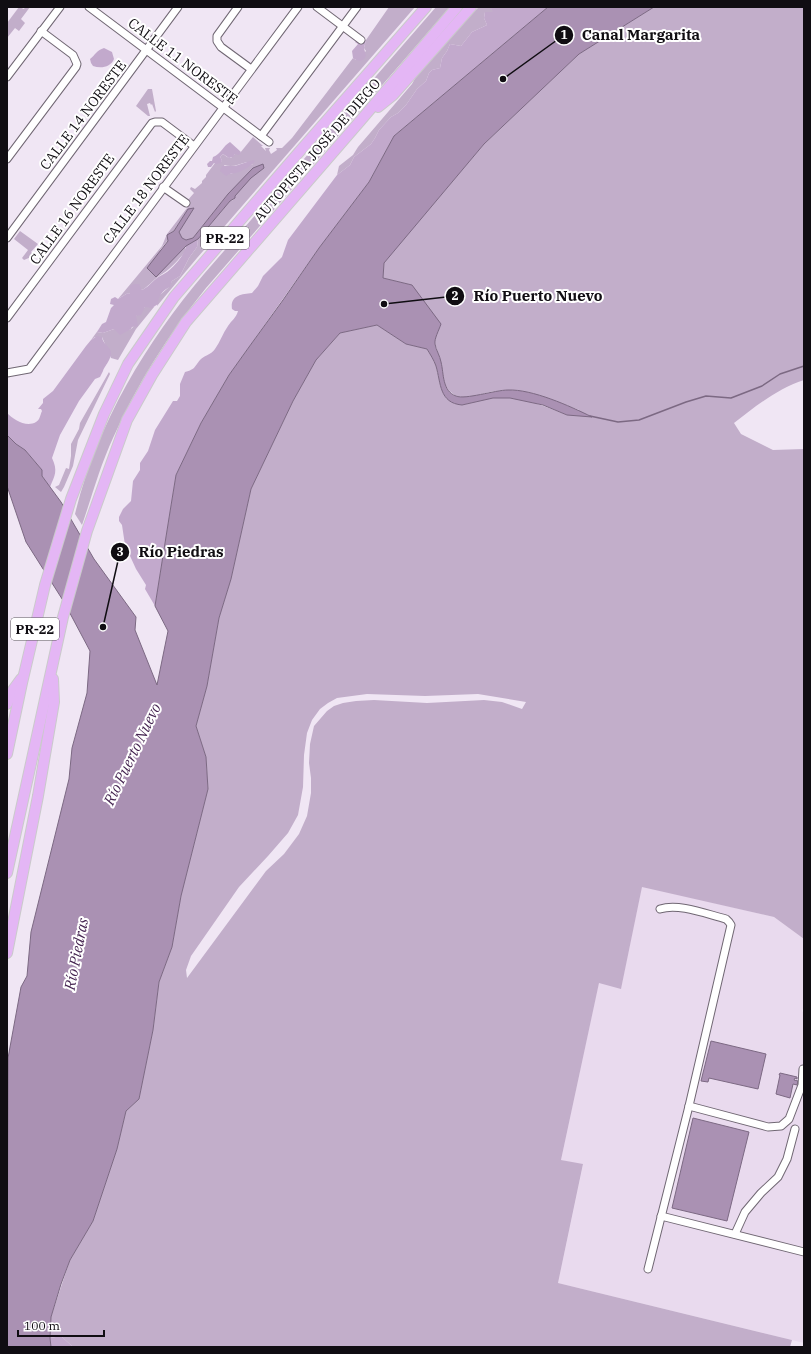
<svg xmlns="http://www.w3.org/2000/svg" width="811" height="1354" font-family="'IBM Plex Serif',serif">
<rect width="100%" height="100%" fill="#f0e6f4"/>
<!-- built -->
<polygon fill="#e9daee" points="642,886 774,917 804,939 804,1006 802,1011 804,1013 804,1343 558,1283 583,1165 561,1160 599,982 621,988"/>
<!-- green -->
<g fill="#c2aeca" fill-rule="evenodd">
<polygon points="19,7 24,9 25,7 30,7 21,19 25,23 19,31 15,28 7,38 7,23"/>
<path d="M389,7H415L197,258L157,306L158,298L160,295L169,287L172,281L180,276L189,258L197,247L198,239L230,201L233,200C239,187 252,176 263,168L228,194L193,238L186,240L182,238L179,232L188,209L174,231L170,233L168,240L160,250L185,247L186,251C177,261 170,270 159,276C153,280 148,287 142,290L139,287L130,289V294L128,293L118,299L162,246L167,234L187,208V201L194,193L190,189L191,187L195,189L202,183V181L206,177V175L215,163L221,162L222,160L220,157L223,154L227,157L231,158L235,154L240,153L253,137L263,146H261L266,151L265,148H270L269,150L271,154L277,150L276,148H282L292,138L353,58L356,60L366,51L364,48L366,40ZM247,162L253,164C244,167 241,172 229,174L224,165C233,168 239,164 247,162Z"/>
<path d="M436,7H450L206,288C168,335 137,384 113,438C100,466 92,496 82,525L75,514C97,424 145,344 204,274Z"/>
<polygon points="479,7 490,7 494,12 485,12 484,18 487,25 472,32 461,46 450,44 447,51 442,58 440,68 432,70 429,73 426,81 417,89 406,105 398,113 391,117 379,130 375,138 371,144 354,157 350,165 337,175 339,166 353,155 358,147 412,84 418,73 469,16"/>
<path d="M654,7H804V380C777,389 756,406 734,423L741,434L773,450L804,449V939L774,917L642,887L621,989L599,983L561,1160L583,1164L558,1283L792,1340L790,1347H73L61,1336L50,1338L51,1317L70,1260L93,1221L117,1149L126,1111L139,1099L153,1030L159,982L172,947L181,896L208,789L206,757L196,726L207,686L219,618L231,579L251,489L293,401L316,360L340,333L377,325L406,344L427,349C430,354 434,360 436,366C441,383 439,403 462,405C472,403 482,399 493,398C518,395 544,406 567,415L579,410C552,400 525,387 496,391C483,392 463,403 452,393C449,391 446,387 445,384C441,376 443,367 440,359C433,334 422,309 412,285L383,278L384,262L484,144L579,54ZM367,694L425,696L478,694L526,702L522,709L502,702L484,700L427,703L374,700L356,701L343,703L334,706L327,711L314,726L310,744L309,763L311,778V793L307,816L299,834L284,854L266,871L187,978L186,970L191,956L239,887L268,856L288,833L298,815L303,787L304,755L307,733L312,720L320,709L328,703L337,698Z"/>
<polygon points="148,89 152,89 156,111 155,112 152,104 151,105 150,103 147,104 150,116 148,116 136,106"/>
<polygon points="20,231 38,244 31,252 33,254 31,257 24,260 22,258 28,250 14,239"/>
<polygon points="145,307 154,307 136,329 118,360 111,358 102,337 95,337 91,340 99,329 97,332 103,333 114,329 128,330 131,329 134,326 136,316"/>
<polygon points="109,372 110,374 78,440 73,466 64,487 61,492 55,487 59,485 66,468 69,469 71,456 71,444 79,429 80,423"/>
</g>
<!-- forest -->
<g fill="#c2a9cc">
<path d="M490,7H548L394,136L369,182L319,248L229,375L201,423L176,475L155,606L145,589L146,585L136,569L125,545L122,525L119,521V517L123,509L131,501L133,481L140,470V463L148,451L155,430L173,401H177L180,396V384L185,372C196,369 194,367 200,360C203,356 211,355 215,349C220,342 223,333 228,326C232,320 236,318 238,311H235L232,309C230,296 241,294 252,293L258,286L263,276L282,257L288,240L337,175L350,165L354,157L371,144L375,138L379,130L391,117L398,113L406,105L417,89L426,81L429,73L432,70L440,68L442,58L447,51L450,44L461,46L472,32L487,25L484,18L485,12H493Z"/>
<path d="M357,40H366L364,48L366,56C363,62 358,62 353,58L352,51L358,44L355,42Z"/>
<path d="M104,48L112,52L114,59C111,67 101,69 93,66L91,63L90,59C95,55 97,50 104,48Z"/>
<path d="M230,142L241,152L239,155L235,154L233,157L229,158L223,154L220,157L222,160L221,163L216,164L214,163L211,167H208L207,164L210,161H212L213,157C221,154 223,146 230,142Z"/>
<path d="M253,160L255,161C253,165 241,172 236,173C231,174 230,173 226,176L220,171L222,166H235Z"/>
<path d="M198,239L197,247L189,258L180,276L172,281L170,287C163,290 158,296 158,304L152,308L145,307L141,315L136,316L138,326L132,327L131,329L120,335L114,329L103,333L97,332L102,324L106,322L111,308L114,305L110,304L111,299L115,297L118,299L128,293L130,294V286L134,284H139L142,290C147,288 152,282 157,278C158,277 160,276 162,275C171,271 185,255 186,246Z"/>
<path d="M97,336L102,337C103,343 106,344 109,348C115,356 105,365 103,371C102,373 101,375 100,377L95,379L79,401L60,435L52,458C58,471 55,475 50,487L42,476V470L25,450L16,444L7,435V413C13,419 26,428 36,422C40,420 40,415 42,411L41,409H38L43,403V399L53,391L86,346L91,340Z"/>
<polygon points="61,1336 73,1347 51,1347 50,1338"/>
</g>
<!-- water -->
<g fill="#aa91b3" stroke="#7c6983">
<path d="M548,7H654L579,54L484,144L384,263L383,278L412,285L441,324C439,330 434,339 435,344C436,350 440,356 441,362C444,374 442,391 456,396C465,400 495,390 508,390C532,389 570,406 592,417L567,415L543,405L510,398H493L462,405C439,403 441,383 436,366C434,360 430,354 427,349L406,344L377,325L340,333L316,360L293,401L251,489L231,579L219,618L207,686L196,726L206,757L208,789L181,896L172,947L159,982L153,1030L139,1099L126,1111L117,1149L93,1221L70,1260L61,1284L51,1317L50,1338L51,1347H7L8,1058L21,987L27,976L31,932L69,779L72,748L87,693L90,651L64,602L26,542L7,486V435L16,444L25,450L42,470V476L61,502L94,559L136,617L135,630L157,685L168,631L155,606L169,518L176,475L201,423L229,375L249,347L283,300L319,248L369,182L394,136Z"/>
<polygon points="263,164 264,168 251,178 235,196 235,198 230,201 198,239 186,246 156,277 147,268 168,241 167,235 174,231 188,209 194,208 179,232 182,238 186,240 193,238 228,194 253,168"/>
<polygon points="711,1041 766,1054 758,1089 709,1078 708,1082 701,1081"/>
<polygon points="780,1073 797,1077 797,1079 795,1078 794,1080 798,1081 797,1085 793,1084 790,1098 776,1094 780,1075 779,1075"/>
<polygon points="693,1118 749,1132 727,1221 672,1208"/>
</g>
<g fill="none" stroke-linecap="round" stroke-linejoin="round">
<!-- stream -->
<polyline stroke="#7c6983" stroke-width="1.5" points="590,416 618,422 639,420 686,402 706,396 731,398 762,386 780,374 804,366"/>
<!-- minor casing -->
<g stroke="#706773" stroke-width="9">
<g id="minor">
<polyline points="89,7 269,142"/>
<polyline points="238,7 217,36 217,41 221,47 251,69"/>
<polyline points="317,7 361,40"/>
<polyline points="7,77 60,7"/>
<polyline points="261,136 357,7"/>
<polyline points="7,159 76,67 77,64 73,55 41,31"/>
<polyline points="163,187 186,203"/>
<polyline points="7,238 178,7"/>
<polyline points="7,318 152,123 155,122 162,122 194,146"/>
<polyline points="7,373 29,369 298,7"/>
<polyline points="689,1106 768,1127 781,1126 789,1119 802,1085 803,1069"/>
<polyline points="661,1216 804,1252"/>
<polyline points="735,1234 745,1212 761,1193 778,1177 787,1159 795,1129"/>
<path d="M648,1269L689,1106L731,925L729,922L726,919C706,914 679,903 660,909"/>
</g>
</g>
<!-- highway casing -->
<g stroke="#cacacb" stroke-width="12">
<g id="highway">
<polyline points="378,107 393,95 471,7"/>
<polyline points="7,704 13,690 21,679"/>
<polyline points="7,754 22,683 45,585 71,499 104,414 128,364 174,297 300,151 426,7"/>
<polyline points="7,873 63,617 87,531 127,420 152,375 186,322 361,120 457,7"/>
<polyline points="7,953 38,796 54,702 53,679"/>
</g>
</g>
<!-- minor -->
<use href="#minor" stroke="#fff" stroke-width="7"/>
<!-- highway -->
<use href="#highway" stroke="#e4b6f5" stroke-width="10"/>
</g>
<g text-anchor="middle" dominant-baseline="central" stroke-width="4" stroke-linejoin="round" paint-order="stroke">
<!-- shield labels -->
<g fill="#fff" stroke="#585659" stroke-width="1">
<rect x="201" y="227" width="48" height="22" rx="3"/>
<rect x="11" y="618" width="48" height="22" rx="3"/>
</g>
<g font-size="13" font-weight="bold" fill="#100d12">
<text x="225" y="238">PR-22</text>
<text x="35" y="629">PR-22</text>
</g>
<!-- street labels -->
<g font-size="14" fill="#100d12" stroke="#fff">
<text transform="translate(183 61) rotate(37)">CALLE 11 NORESTE</text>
<text transform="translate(83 115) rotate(-53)">CALLE 14 NORESTE</text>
<text transform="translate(317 150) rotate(-49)">AUTOPISTA JOSÉ DE DIEGO</text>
<text transform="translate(146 189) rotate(-53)">CALLE 18 NORESTE</text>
<text transform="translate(72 209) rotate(-54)">CALLE 16 NORESTE</text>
</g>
<!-- water labels -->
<g font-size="15" font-style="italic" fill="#442350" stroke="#fff">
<text transform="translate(132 754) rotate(-64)">Río Puerto Nuevo</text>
<text transform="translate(76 954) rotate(-79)">Río Piedras</text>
</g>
</g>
<!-- callouts -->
<path fill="none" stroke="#100d12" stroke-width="1.5" d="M503 79L564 35M384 304L455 296M103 627L120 552"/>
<g fill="#100d12" stroke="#fff" stroke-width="1.5">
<circle cx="503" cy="79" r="4"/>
<circle cx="384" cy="304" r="4"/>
<circle cx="103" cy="627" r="4"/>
<circle cx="564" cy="35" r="10"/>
<circle cx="455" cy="296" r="10"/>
<circle cx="120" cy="552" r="10"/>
</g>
<g font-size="12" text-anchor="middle" font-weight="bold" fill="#fff">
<text x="564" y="39">1</text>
<text x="455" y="300">2</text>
<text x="120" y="556">3</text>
</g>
<g font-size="15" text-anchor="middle" font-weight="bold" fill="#100d12" stroke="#fff" stroke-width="4" stroke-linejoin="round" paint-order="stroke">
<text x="641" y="40">Canal Margarita</text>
<text x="538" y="301">Río Puerto Nuevo</text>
<text x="181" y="557">Río Piedras</text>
</g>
<!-- border -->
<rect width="811" height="1354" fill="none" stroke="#100d12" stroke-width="16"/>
<!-- scale -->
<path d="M18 1330v6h86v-6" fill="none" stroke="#100d12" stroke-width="2"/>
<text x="24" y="1330" font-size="12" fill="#100d12" stroke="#ffffff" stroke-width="3" paint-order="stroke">100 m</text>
</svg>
